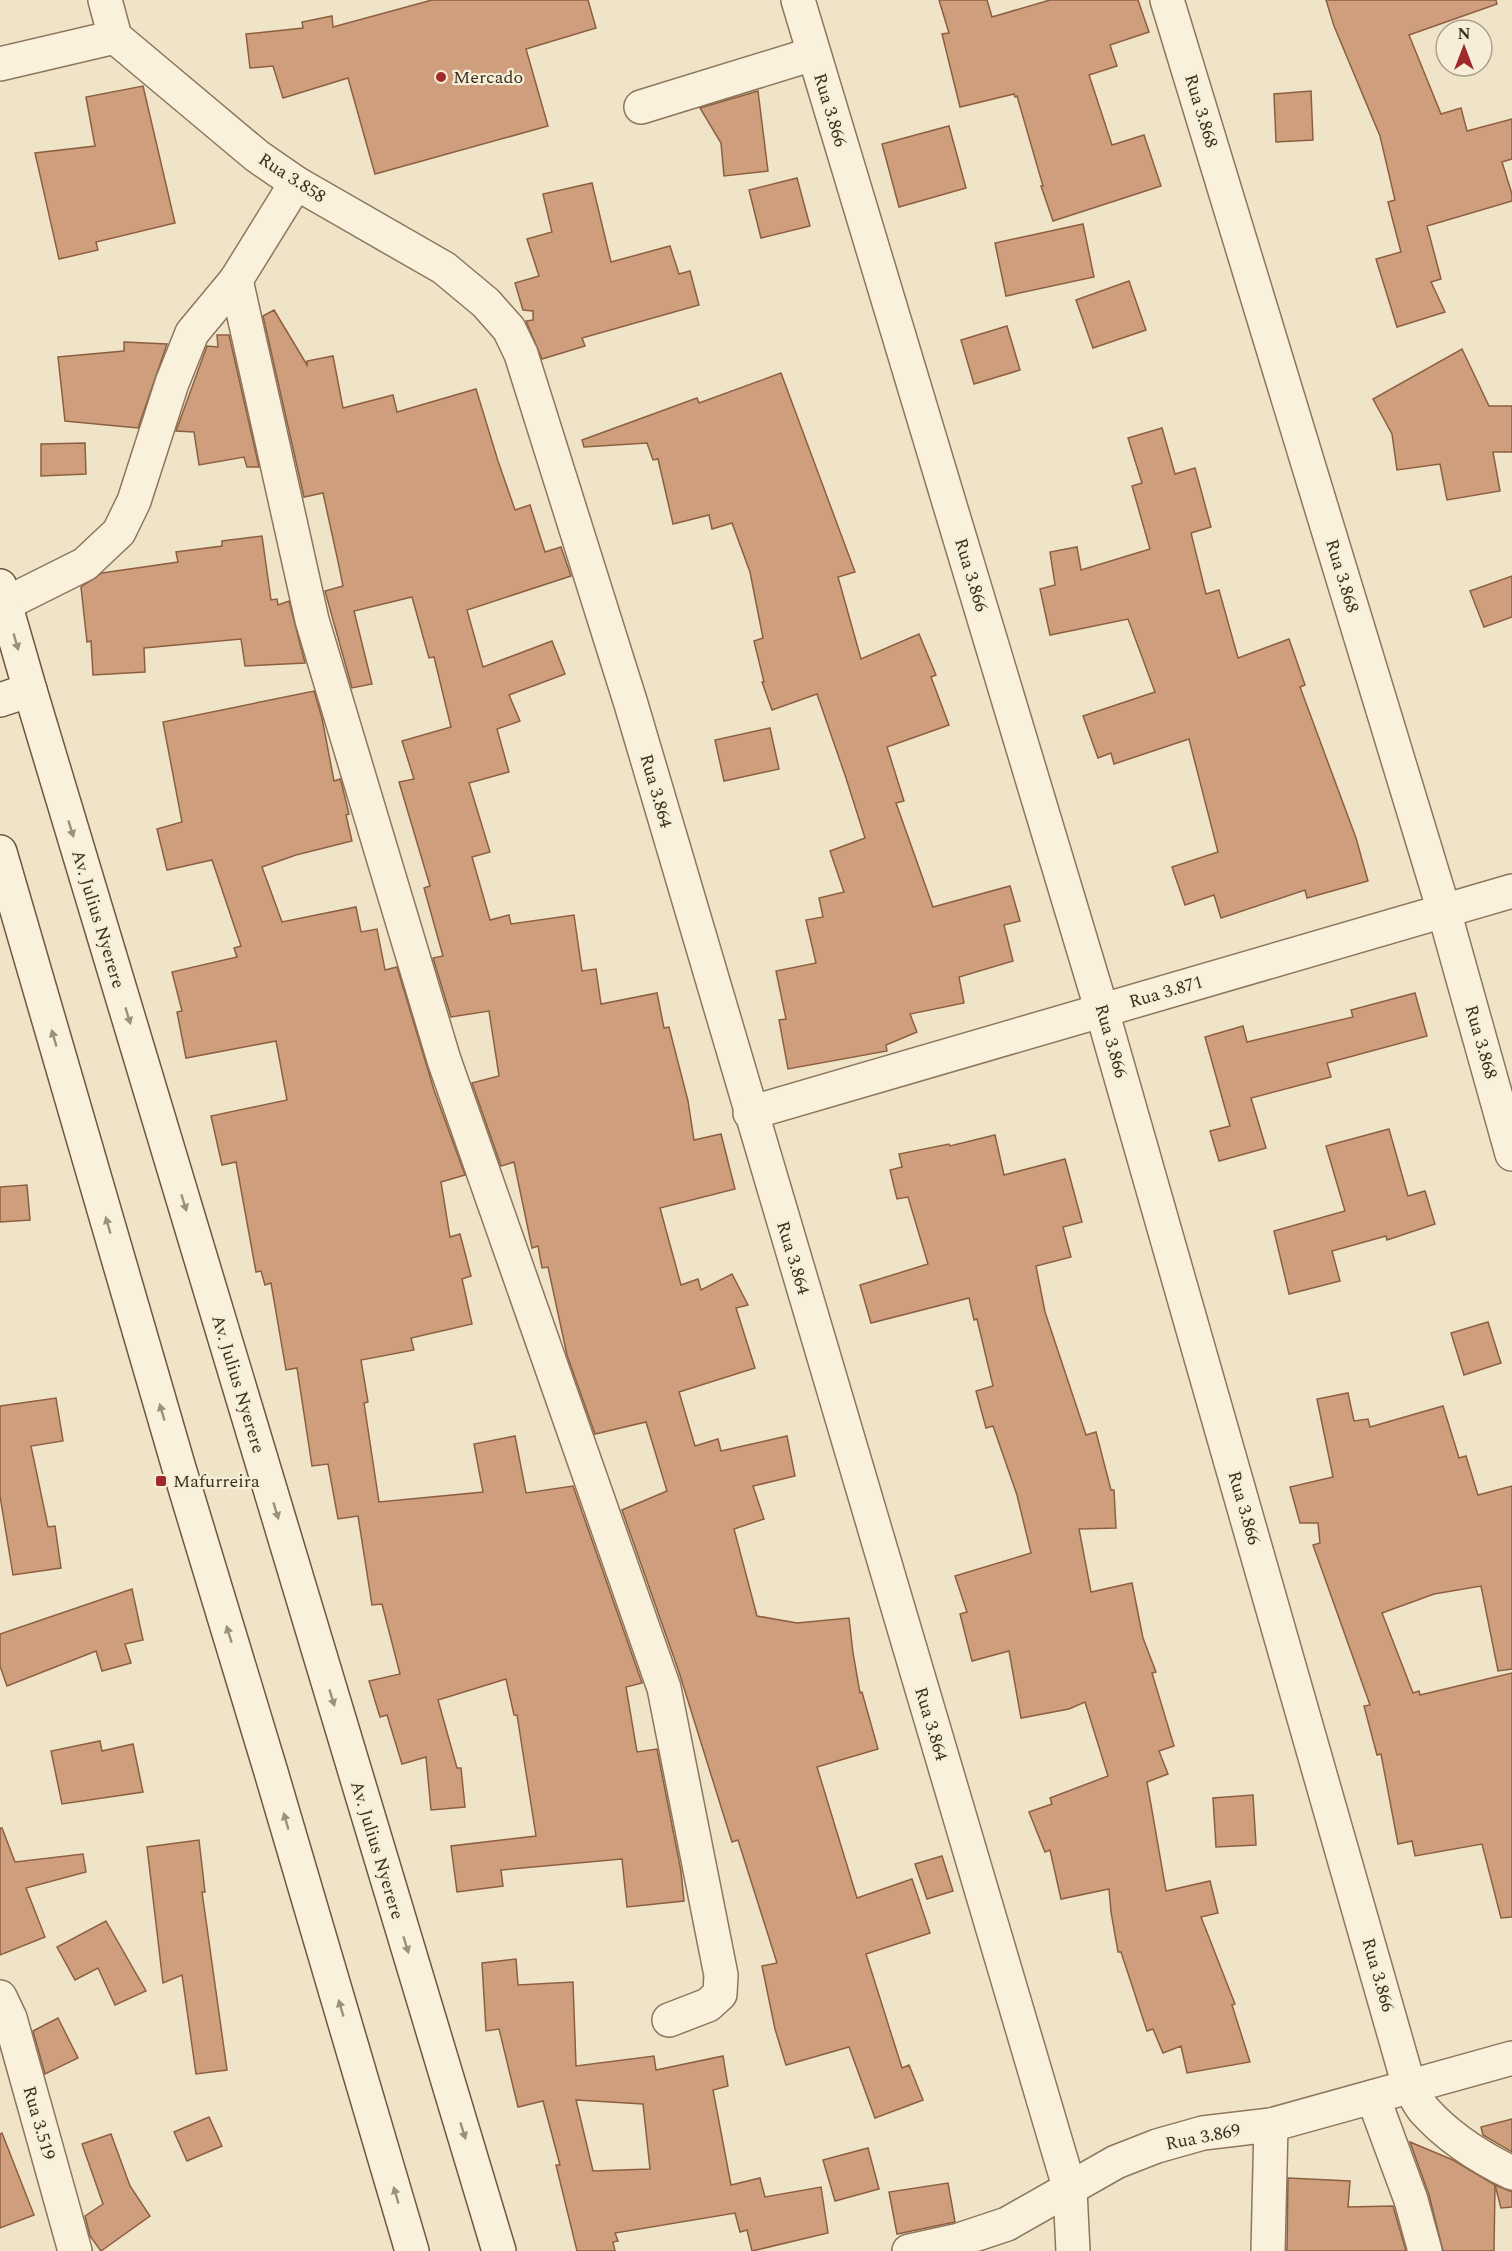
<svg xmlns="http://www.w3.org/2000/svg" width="1512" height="2251" font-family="Spectral,serif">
<rect width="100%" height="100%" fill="#f0e4c8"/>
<!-- building -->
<g fill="#cf9f7d" stroke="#8d5f41" stroke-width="1.5" fill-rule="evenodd">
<polygon points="432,0 588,0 596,28 526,49 548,126 375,174 348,78 283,98 273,66 250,68 246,34 303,28 302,22 332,16 333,27"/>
<polygon points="939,0 987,0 992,17 1050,0 1138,0 1149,32 1110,45 1117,66 1089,75 1112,145 1144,135 1161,186 1053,221 1041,186 1043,186 1017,96 1015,97 1014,94 960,107 942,34 949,33"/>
<polygon points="1326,0 1496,0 1497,4 1409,35 1441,114 1461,108 1467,131 1512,119 1512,159 1502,162 1512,194 1512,201 1427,226 1441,279 1431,282 1445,312 1397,327 1376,259 1401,252 1388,202 1395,200 1380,136 1334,26"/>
<polygon points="143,86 175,223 96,242 98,250 59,259 35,153 95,146 86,97"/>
<polygon points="758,91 768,171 724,176 721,143 700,108"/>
<polygon points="1311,91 1313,140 1276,142 1274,94"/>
<polygon points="949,126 966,188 899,207 882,144"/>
<polygon points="797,178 810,226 761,238 749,190"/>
<polygon points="592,183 611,262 670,246 679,274 690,271 699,305 582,338 585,346 542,359 526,321 533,320 533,311 523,310 515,283 539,276 527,239 552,232 543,194"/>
<polygon points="1083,224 1094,277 1006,296 995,243"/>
<polygon points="1129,281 1146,330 1093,348 1076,300"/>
<polygon points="274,310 307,365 307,361 333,356 343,408 393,395 397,412 476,389 498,461 515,510 530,505 545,552 561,547 571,576 467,610 483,667 552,641 565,674 509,695 520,721 497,729 509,772 469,783 490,852 472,857 490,920 509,915 511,924 574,915 582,971 596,969 601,1004 657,993 664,1028 669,1027 688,1101 694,1140 721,1134 735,1189 660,1208 681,1285 698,1279 701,1290 732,1274 748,1305 736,1308 755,1368 679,1392 695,1446 718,1439 721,1451 787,1436 795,1476 753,1486 764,1519 734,1529 757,1616 797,1623 849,1618 853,1653 860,1693 862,1692 878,1749 817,1767 857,1898 912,1879 930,1933 866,1954 902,2068 909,2065 923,2100 875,2118 849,2047 786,2065 775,2029 762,1966 777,1963 738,1840 732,1842 679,1672 622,1510 667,1491 646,1422 595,1434 567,1355 548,1267 542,1268 538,1246 532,1248 514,1162 501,1166 472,1083 499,1076 489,1011 451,1017 433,958 443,956 424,888 430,886 399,782 414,779 402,741 451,727 434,657 429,658 412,597 354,611 372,684 352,688 325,591 343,586 339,566 323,493 304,497 263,316"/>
<polygon points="1007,326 1020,370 974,384 961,340"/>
<polygon points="217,335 229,335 259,467 247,467 244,457 199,465 194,432 176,431 207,346 218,347"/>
<polygon points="124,342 167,344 138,428 65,421 58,357 124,351"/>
<polygon points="1462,349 1489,406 1512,406 1512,452 1493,452 1500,491 1447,500 1440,464 1397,470 1392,434 1373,399"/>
<polygon points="781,373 855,572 838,577 861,659 919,634 936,675 931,677 949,725 887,747 904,801 896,803 933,907 1010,886 1020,921 1004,925 1013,961 959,977 964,1003 910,1014 917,1032 886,1045 887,1051 788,1069 779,1020 786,1019 776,971 816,963 806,920 823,917 819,898 844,892 830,851 865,838 846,778 817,694 772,710 762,682 764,682 754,641 763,638 750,572 732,523 712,529 709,515 673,524 658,459 653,460 647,443 584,447 582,440 697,398 699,403"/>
<polygon points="1162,428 1175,474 1195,468 1211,527 1191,533 1206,594 1219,590 1238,658 1289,639 1305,685 1300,687 1356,838 1368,881 1307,898 1305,890 1221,918 1214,895 1185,905 1172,867 1218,852 1189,739 1114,764 1111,753 1098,758 1083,716 1155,692 1128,619 1050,635 1040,589 1055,585 1050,552 1077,547 1081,570 1150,549 1132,486 1142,483 1128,438"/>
<polygon points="85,443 86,474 41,476 41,444"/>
<polygon points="262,536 271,600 277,599 278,605 289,601 305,663 245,666 241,639 144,648 145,672 93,675 91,641 87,642 81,587 102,573 178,562 176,552 222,546 222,541"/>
<polygon points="1512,576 1512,617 1484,627 1470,591"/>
<polygon points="314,691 322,718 334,781 340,779 342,785 349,814 346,815 352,841 296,855 262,867 282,922 356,907 361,932 377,929 385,970 397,967 434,1090 465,1175 441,1182 450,1237 460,1234 471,1276 462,1279 472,1324 411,1338 414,1350 361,1360 368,1402 364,1403 379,1502 483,1492 474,1444 515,1436 526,1493 573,1486 642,1683 626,1687 637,1752 657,1749 681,1871 684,1901 627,1907 622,1859 501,1870 503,1886 457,1892 451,1846 536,1836 517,1715 514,1715 506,1679 438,1700 457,1768 461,1768 465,1807 431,1810 426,1757 402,1764 387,1715 380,1717 369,1681 400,1674 382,1604 372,1605 358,1516 338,1519 328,1464 312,1466 297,1368 286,1370 271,1283 265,1285 261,1271 256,1272 236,1162 222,1165 211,1116 287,1100 276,1041 186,1058 177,1012 182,1011 172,972 237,957 234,948 241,946 212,860 167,870 157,829 182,822 163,722"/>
<polygon points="770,728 779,769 724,781 715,740"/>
<polygon points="1415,993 1427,1036 1327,1063 1331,1077 1251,1098 1266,1148 1219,1161 1210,1131 1230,1126 1205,1037 1243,1026 1247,1042 1353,1017 1351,1010"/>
<polygon points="1389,1129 1408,1196 1425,1191 1435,1224 1387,1240 1386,1236 1332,1251 1340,1281 1289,1294 1274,1231 1345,1211 1326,1146"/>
<polygon points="995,1135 1004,1175 1065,1159 1082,1222 1063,1227 1071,1257 1036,1266 1045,1312 1086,1435 1096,1432 1111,1490 1114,1490 1116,1528 1079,1529 1091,1592 1132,1583 1143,1638 1156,1672 1152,1673 1174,1746 1159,1751 1168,1774 1147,1782 1166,1891 1210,1881 1218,1913 1201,1917 1235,2004 1232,2005 1250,2062 1187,2073 1181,2046 1163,2053 1153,2029 1147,2031 1121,1952 1118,1952 1111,1912 1109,1889 1061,1899 1050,1850 1045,1852 1029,1812 1052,1804 1050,1798 1108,1776 1085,1702 1069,1709 1021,1718 1009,1651 972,1661 960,1614 967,1612 955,1576 1031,1553 1017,1495 993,1426 986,1428 976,1391 993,1386 977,1319 974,1320 969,1298 871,1323 860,1285 928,1264 908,1197 897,1199 890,1170 902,1167 899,1154 949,1144 950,1146"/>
<polygon points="27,1185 30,1220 0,1222 0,1187"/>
<polygon points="1488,1322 1501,1363 1464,1375 1451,1333"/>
<polygon points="1348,1393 1354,1421 1368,1419 1370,1427 1443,1406 1459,1458 1466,1456 1478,1495 1512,1486 1512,1669 1498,1671 1481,1586 1434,1594 1382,1613 1413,1693 1419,1691 1420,1695 1512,1673 1512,1917 1501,1918 1482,1844 1415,1856 1412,1841 1398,1844 1381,1754 1377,1755 1364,1706 1370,1705 1313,1545 1320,1543 1318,1523 1300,1523 1290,1487 1333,1477 1317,1399"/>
<polygon points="56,1398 63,1441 31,1446 48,1527 55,1526 61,1568 13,1575 0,1496 0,1406"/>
<polygon points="132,1589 143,1640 125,1644 131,1663 102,1671 96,1651 7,1686 0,1666 0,1634"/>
<polygon points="100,1741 102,1751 133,1744 143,1792 62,1804 51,1751"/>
<polygon points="1253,1795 1256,1845 1216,1847 1213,1798"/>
<polygon points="0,1828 2,1828 15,1862 83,1854 86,1872 26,1888 45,1937 0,1955"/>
<polygon points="199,1840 205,1892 202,1892 227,2070 196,2074 182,1975 163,1983 147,1847"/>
<polygon points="942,1856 953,1891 927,1899 915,1864"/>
<polygon points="106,1921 146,1991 115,2005 98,1968 75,1980 57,1947"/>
<path d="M516,1959L518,1985L573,1982L576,2066L654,2056L656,2070L723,2056L728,2086L713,2090L731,2185L760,2178L765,2197L821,2187L828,2233L752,2251L747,2230L740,2232L735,2213L615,2233L618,2241L613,2242L615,2251H577L556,2165H560L543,2101L518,2107L499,2029L486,2031L482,1963ZM576,2100L643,2104L650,2169L593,2171Z"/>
<polygon points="58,2018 78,2058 45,2074 33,2031"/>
<polygon points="209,2117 222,2146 187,2161 174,2132"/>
<polygon points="1512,2119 1512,2152 1483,2135 1481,2127"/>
<polygon points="2,2133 34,2215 0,2228 0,2134"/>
<polygon points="111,2134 130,2186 150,2216 101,2251 90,2236 85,2216 103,2204 82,2144"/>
<polygon points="1410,2142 1453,2160 1495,2185 1494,2251 1443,2251 1429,2195"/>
<polygon points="868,2148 879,2189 835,2201 823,2160"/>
<polygon points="1288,2178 1350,2181 1348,2207 1393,2206 1406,2251 1287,2251"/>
<polygon points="948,2183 955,2222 897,2234 889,2192"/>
<polygon points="1495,2185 1512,2192 1512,2207 1501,2208"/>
</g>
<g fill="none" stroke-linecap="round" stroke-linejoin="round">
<!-- street casing -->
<g stroke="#8d765c" stroke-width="36">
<g id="street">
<polyline points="105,0 115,37 257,156 296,183 444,268 486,303 509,329 521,354 631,704 1070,2190 1073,2251"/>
<path d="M798,0L1102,1011L1409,2086C1414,2093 1418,2103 1424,2110C1447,2136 1481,2158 1512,2173"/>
<polyline points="1167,0 1444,911 1512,1154"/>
<polyline points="0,64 115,37"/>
<polyline points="641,107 813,54"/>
<polyline points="236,280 312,620 444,1060 664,1688 721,1975 720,1994 708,2005 669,2020"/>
<polyline points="5,604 85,564 119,532 134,501 172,383 192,333 236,280 296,183"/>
<polyline points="750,1113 1512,891"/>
<polyline points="0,1997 10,2018 75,2251"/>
<polyline points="1373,2097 1411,2200 1425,2251"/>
<polyline points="909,2251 959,2240 1007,2224 1116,2162 1157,2146 1203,2133 1271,2125 1512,2058"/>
<polyline points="1268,2251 1271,2125"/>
</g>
</g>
<!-- secondary casing -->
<g stroke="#6f573f" stroke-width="36">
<g id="secondary">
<polyline points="0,586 30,690 499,2251"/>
<polyline points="0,700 30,690"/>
<polyline points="0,852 179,1468 271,1772 412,2251"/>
</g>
</g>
<!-- street -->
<use href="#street" stroke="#faf1dc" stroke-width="33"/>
<!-- secondary -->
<use href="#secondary" stroke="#faf1dc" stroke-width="33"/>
</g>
<!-- one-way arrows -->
<defs><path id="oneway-solid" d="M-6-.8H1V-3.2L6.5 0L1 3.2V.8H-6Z" transform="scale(1.5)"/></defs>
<g fill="#9c907e">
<use href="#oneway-solid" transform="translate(16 642) rotate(74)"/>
<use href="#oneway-solid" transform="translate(71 829) rotate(73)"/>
<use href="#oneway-solid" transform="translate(128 1016) rotate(73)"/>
<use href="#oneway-solid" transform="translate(54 1038) rotate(-106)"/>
<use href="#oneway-solid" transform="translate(184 1203) rotate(73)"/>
<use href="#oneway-solid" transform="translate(108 1225) rotate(-106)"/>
<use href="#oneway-solid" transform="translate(162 1412) rotate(-106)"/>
<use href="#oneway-solid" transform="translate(276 1511) rotate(73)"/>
<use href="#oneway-solid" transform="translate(229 1634) rotate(-107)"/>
<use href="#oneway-solid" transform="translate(332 1698) rotate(73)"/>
<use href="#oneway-solid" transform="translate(286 1821) rotate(-106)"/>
<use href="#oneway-solid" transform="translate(406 1945) rotate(73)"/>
<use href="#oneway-solid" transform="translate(341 2008) rotate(-106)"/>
<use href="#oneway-solid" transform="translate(463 2131) rotate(73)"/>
<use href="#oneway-solid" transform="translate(396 2195) rotate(-106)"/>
</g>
<!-- markers -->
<g fill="#9e2a2b" stroke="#f7eed8" stroke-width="2">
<circle cx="441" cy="77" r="6"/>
<rect x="155" y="1475" width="12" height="12" rx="3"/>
</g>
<g text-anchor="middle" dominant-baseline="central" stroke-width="4.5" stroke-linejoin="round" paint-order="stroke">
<!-- poi labels -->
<g font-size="18" fill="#3d2e20" stroke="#f7eed8" text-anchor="start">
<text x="453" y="77">Mercado</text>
<text x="173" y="1481">Mafurreira</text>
</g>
<!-- street labels -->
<g font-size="18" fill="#3d2e20" stroke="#f7eed8">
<text transform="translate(830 110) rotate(73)">Rua 3.866</text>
<text transform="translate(1201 111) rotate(73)">Rua 3.868</text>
<text transform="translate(292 178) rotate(33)">Rua 3.858</text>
<text transform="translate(971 575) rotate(73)">Rua 3.866</text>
<text transform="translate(1342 576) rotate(73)">Rua 3.868</text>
<text transform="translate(656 791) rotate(74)">Rua 3.864</text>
<text transform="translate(98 919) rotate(73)">Av. Julius Nyerere</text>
<text transform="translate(1166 992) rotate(-16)">Rua 3.871</text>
<text transform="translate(1111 1041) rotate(74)">Rua 3.866</text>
<text transform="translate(1481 1042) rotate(74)">Rua 3.868</text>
<text transform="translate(793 1258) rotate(73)">Rua 3.864</text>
<text transform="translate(238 1384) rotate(73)">Av. Julius Nyerere</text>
<text transform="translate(1244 1508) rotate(74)">Rua 3.866</text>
<text transform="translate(931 1724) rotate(73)">Rua 3.864</text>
<text transform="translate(377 1850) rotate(73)">Av. Julius Nyerere</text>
<text transform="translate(1378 1975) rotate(74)">Rua 3.866</text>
<text transform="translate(39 2123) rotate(74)">Rua 3.519</text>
<text transform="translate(1203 2137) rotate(-11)">Rua 3.869</text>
</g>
</g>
<!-- north arrow -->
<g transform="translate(1464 48)"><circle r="28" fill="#f7eed8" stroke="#ada18e" stroke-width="1.5"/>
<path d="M0-4.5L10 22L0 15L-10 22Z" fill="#9e2a2b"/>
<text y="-9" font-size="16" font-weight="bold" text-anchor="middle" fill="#3d2e20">N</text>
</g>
</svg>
